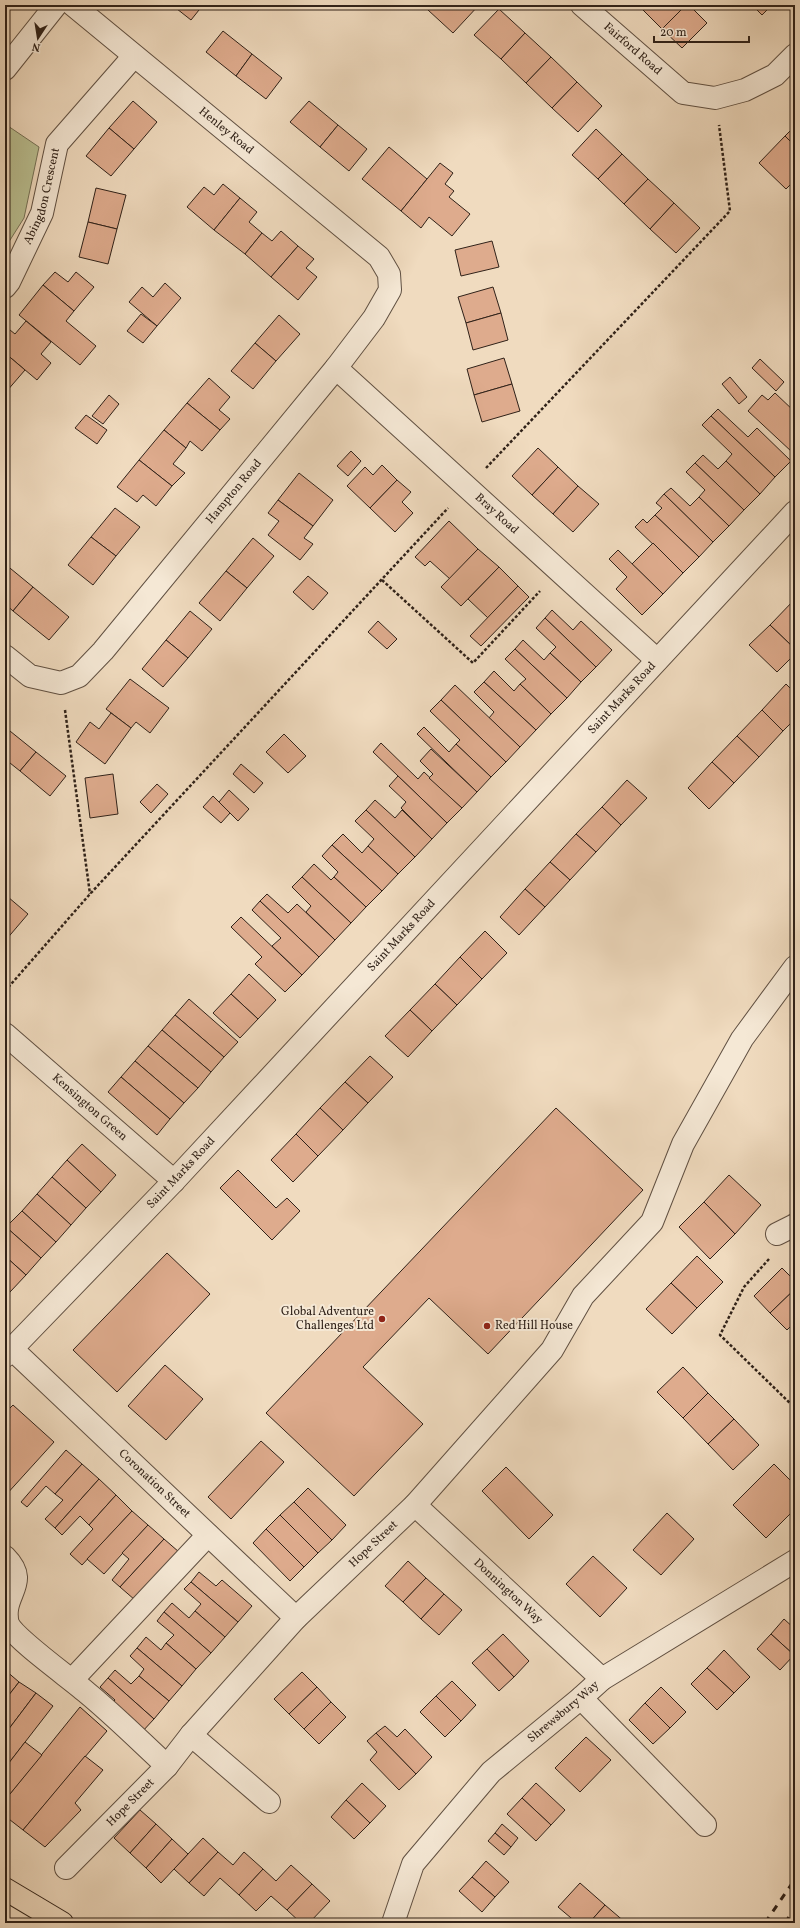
<svg xmlns="http://www.w3.org/2000/svg" width="800" height="1928" font-family="Vollkorn,serif">
<rect width="100%" height="100%" fill="#f0dbbf"/>
<filter id="stains"><feTurbulence type="fractalNoise" baseFrequency=".005" numOctaves="4"/><feColorMatrix values="0 0 0 0 .2 0 0 0 0 .09 0 0 0 0 .02 0 0 0 .5 -.17"/></filter>
<radialGradient id="worn" r=".72"><stop offset=".6" stop-color="#630" stop-opacity="0"/><stop offset="1" stop-color="#630" stop-opacity=".3"/></radialGradient>
<!-- grass -->
<polygon fill="#bac092" stroke="#757156" points="5,124 39,147 24,218 5,248"/>
<!-- building -->
<g fill="#deab8d" stroke="#302219">
<polygon points="5,5 13,5 5,15"/>
<polygon points="172,5 203,5 191,20"/>
<polygon points="423,5 433,5 428,10"/>
<polygon points="433,5 479,5 453,33 428,10"/>
<polygon points="638,5 647,5 642,9"/>
<polygon points="647,5 686,5 662,29 642,9"/>
<polygon points="686,5 689,5 707,23 682,48 662,29"/>
<polygon points="752,5 772,5 762,15"/>
<polygon points="499,9 525,33 501,59 474,35"/>
<polygon points="223,31 252,54 236,76 206,52"/>
<polygon points="525,33 551,57 526,83 501,59"/>
<polygon points="252,54 282,78 266,99 236,76"/>
<polygon points="551,57 577,82 552,108 526,83"/>
<polygon points="577,82 602,106 578,132 552,108"/>
<polygon points="133,101 157,122 134,149 109,128"/>
<polygon points="309,101 338,125 320,147 290,122"/>
<polygon points="338,125 367,149 349,171 320,147"/>
<polygon points="795,126 795,146 785,136"/>
<polygon points="109,128 134,149 111,176 86,156"/>
<polygon points="596,129 622,154 598,179 572,155"/>
<polygon points="785,136 795,146 795,180 786,189 759,163"/>
<polygon points="389,147 427,179 401,211 362,179"/>
<polygon points="622,154 648,179 624,204 598,179"/>
<polygon points="440,163 453,173 445,184 454,191 449,197 470,214 452,236 429,217 421,228 401,211"/>
<polygon points="648,179 674,203 650,229 624,204"/>
<polygon points="223,184 240,198 214,230 187,207 204,187 214,195"/>
<polygon points="96,188 126,195 117,229 88,222"/>
<polygon points="240,198 257,212 249,222 262,233 245,254 214,230"/>
<polygon points="674,203 700,228 676,253 650,229"/>
<polygon points="88,222 117,229 108,264 79,257"/>
<polygon points="281,231 298,246 271,277 245,254 262,233 272,241"/>
<polygon points="492,241 499,267 461,276 455,250"/>
<polygon points="298,246 314,259 306,268 317,277 298,300 271,277"/>
<polygon points="55,272 68,282 76,272 94,287 74,311 43,285"/>
<polygon points="165,283 181,298 157,326 129,302 142,287 153,297"/>
<polygon points="43,285 74,311 66,321 96,346 80,365 19,315"/>
<polygon points="493,287 501,313 466,323 458,297"/>
<polygon points="501,313 508,340 473,350 466,323"/>
<polygon points="141,314 157,326 143,343 127,331"/>
<polygon points="279,315 300,334 276,361 255,343"/>
<polygon points="26,321 51,342 41,354 51,363 37,380 5,353 5,337 10,330 15,334"/>
<polygon points="255,343 276,361 253,389 231,371"/>
<polygon points="5,353 25,370 6,392 5,391"/>
<polygon points="504,358 512,384 474,395 467,369"/>
<polygon points="760,359 784,382 776,391 752,368"/>
<polygon points="730,377 747,397 739,404 722,384"/>
<polygon points="209,378 230,397 219,410 230,419 220,430 187,403"/>
<polygon points="512,384 520,411 482,422 474,395"/>
<polygon points="775,393 795,412 795,449 792,452 748,411 762,395 768,400"/>
<polygon points="109,395 119,404 103,424 92,416"/>
<polygon points="187,403 220,430 202,451 190,441 186,448 164,430"/>
<polygon points="718,409 748,437 757,428 791,461 775,477 711,416"/>
<polygon points="86,415 107,430 97,444 75,428"/>
<polygon points="711,416 775,477 760,494 726,461 732,454 702,425"/>
<polygon points="164,430 186,448 173,464 185,473 172,486 139,460"/>
<polygon points="538,448 558,467 532,495 512,476"/>
<polygon points="351,451 361,461 348,476 337,466"/>
<polygon points="703,455 718,469 726,461 760,494 744,510 695,463"/>
<polygon points="139,460 172,486 156,506 143,495 137,502 117,487"/>
<polygon points="695,463 744,510 729,526 699,497 705,490 686,472"/>
<polygon points="382,465 397,480 370,508 347,486 365,467 373,475"/>
<polygon points="558,467 578,486 553,514 532,495"/>
<polygon points="299,473 333,500 313,526 278,500"/>
<polygon points="397,480 411,492 402,502 413,513 395,532 370,508"/>
<polygon points="578,486 599,504 573,532 553,514"/>
<polygon points="671,488 690,506 699,497 729,526 713,542 664,494"/>
<polygon points="664,494 713,542 699,557 655,515 662,508 656,503"/>
<polygon points="278,500 313,526 304,538 313,544 300,560 268,535 279,521 268,513"/>
<polygon points="115,508 140,527 116,556 91,537"/>
<polygon points="655,515 699,557 683,573 635,527 643,519 647,523"/>
<polygon points="449,521 478,549 450,579 430,561 425,566 415,557"/>
<polygon points="91,537 116,556 93,585 68,565"/>
<polygon points="253,538 274,556 247,588 226,571"/>
<polygon points="653,543 683,573 663,594 632,564"/>
<polygon points="478,549 499,567 461,606 441,587"/>
<polygon points="618,550 663,594 642,615 616,589 627,577 609,559"/>
<polygon points="5,564 33,587 13,611 5,604"/>
<polygon points="499,567 518,586 488,618 468,599"/>
<polygon points="226,571 247,588 220,621 199,603"/>
<polygon points="308,576 328,593 313,610 293,592"/>
<polygon points="518,586 529,597 481,646 470,636"/>
<polygon points="33,587 69,617 49,640 13,611"/>
<polygon points="795,599 795,639 790,644 770,625"/>
<polygon points="552,610 573,630 581,621 612,650 596,667 545,618"/>
<polygon points="190,611 212,629 188,658 166,640"/>
<polygon points="545,618 596,667 581,682 550,653 556,647 536,628"/>
<polygon points="378,621 397,639 387,649 368,632"/>
<polygon points="770,625 795,649 795,654 777,672 749,645"/>
<polygon points="166,640 188,658 163,687 142,669"/>
<polygon points="523,640 544,660 550,653 581,682 567,698 515,649"/>
<polygon points="515,649 567,698 551,714 520,684 526,679 505,659"/>
<polygon points="494,671 514,691 520,684 551,714 536,730 484,682"/>
<polygon points="130,679 169,708 150,733 136,722 131,728 106,709"/>
<polygon points="484,682 536,730 520,747 489,718 494,712 474,692"/>
<polygon points="786,684 795,693 795,719 783,731 762,710"/>
<polygon points="455,685 520,747 506,762 441,700"/>
<polygon points="441,700 506,762 491,777 456,744 460,740 430,711"/>
<polygon points="762,710 783,731 759,757 737,736"/>
<polygon points="111,713 131,728 105,764 76,742 90,722 99,729"/>
<polygon points="5,727 36,752 20,771 5,759"/>
<polygon points="424,727 449,752 456,744 491,777 477,792 417,734"/>
<polygon points="284,734 306,756 288,773 266,752"/>
<polygon points="737,736 759,757 734,783 712,762"/>
<polygon points="381,743 418,779 424,772 462,808 447,823 373,752"/>
<polygon points="431,749 477,792 462,808 429,778 433,774 420,761"/>
<polygon points="36,752 66,776 50,796 20,771"/>
<polygon points="712,762 734,783 709,809 688,788"/>
<polygon points="241,764 263,783 254,793 233,774"/>
<polygon points="113,774 118,814 90,818 85,778"/>
<polygon points="398,776 447,823 432,839 401,808 406,802 389,786"/>
<polygon points="627,780 647,798 621,825 602,807"/>
<polygon points="157,784 168,794 151,813 140,802"/>
<polygon points="229,790 249,809 238,821 219,802"/>
<polygon points="213,796 230,813 221,823 203,807"/>
<polygon points="375,800 395,818 402,810 432,839 415,857 366,810"/>
<polygon points="602,807 621,825 596,852 576,834"/>
<polygon points="366,810 415,857 398,874 368,846 374,839 355,821"/>
<polygon points="343,834 362,853 368,846 398,874 382,891 332,845"/>
<polygon points="576,834 596,852 570,880 550,862"/>
<polygon points="332,845 382,891 366,907 334,877 338,872 322,856"/>
<polygon points="550,862 570,880 545,907 525,889"/>
<polygon points="314,864 331,880 334,877 366,907 351,923 302,877"/>
<polygon points="302,877 351,923 335,940 306,912 311,906 292,887"/>
<polygon points="525,889 545,907 519,935 500,917"/>
<polygon points="267,894 288,913 297,904 335,940 319,957 260,901"/>
<polygon points="8,897 28,914 5,941 5,900"/>
<polygon points="260,901 319,957 302,975 272,946 281,938 252,910"/>
<polygon points="241,917 302,975 285,992 255,964 262,957 231,927"/>
<polygon points="485,931 507,953 482,979 460,957"/>
<polygon points="460,957 482,979 457,1005 435,984"/>
<polygon points="249,974 276,1000 258,1019 231,994"/>
<polygon points="435,984 457,1005 432,1031 410,1010"/>
<polygon points="231,994 258,1019 240,1038 213,1013"/>
<polygon points="189,999 238,1042 224,1057 175,1015"/>
<polygon points="410,1010 432,1031 408,1057 385,1036"/>
<polygon points="175,1015 224,1057 211,1072 162,1030"/>
<polygon points="162,1030 211,1072 198,1088 148,1046"/>
<polygon points="148,1046 198,1088 184,1103 135,1061"/>
<polygon points="370,1056 393,1077 368,1103 345,1082"/>
<polygon points="135,1061 184,1103 170,1119 121,1077"/>
<polygon points="121,1077 170,1119 157,1135 108,1092"/>
<polygon points="345,1082 368,1103 343,1130 320,1108"/>
<polygon points="320,1108 343,1130 318,1156 296,1134"/>
<polygon points="556,1108 643,1190 488,1354 429,1298 363,1367 423,1424 354,1496 266,1413"/>
<polygon points="296,1134 318,1156 293,1182 271,1160"/>
<polygon points="82,1144 116,1175 101,1192 67,1160"/>
<polygon points="67,1160 101,1192 86,1208 52,1177"/>
<polygon points="238,1170 276,1208 287,1198 300,1211 272,1240 220,1188"/>
<polygon points="729,1175 761,1205 735,1234 704,1202"/>
<polygon points="52,1177 86,1208 71,1225 37,1194"/>
<polygon points="37,1194 71,1225 56,1242 22,1211"/>
<polygon points="704,1202 735,1234 710,1259 679,1227"/>
<polygon points="22,1211 56,1242 41,1258 6,1227"/>
<polygon points="6,1227 41,1258 26,1275 5,1256"/>
<polygon points="167,1253 210,1294 117,1392 73,1350"/>
<polygon points="5,1256 26,1275 10,1292 5,1287"/>
<polygon points="697,1256 723,1282 697,1308 671,1283"/>
<polygon points="782,1268 795,1281 795,1289 770,1313 754,1296"/>
<polygon points="671,1283 697,1308 672,1334 646,1309"/>
<polygon points="5,1287 10,1292 5,1298"/>
<polygon points="795,1289 795,1322 787,1330 770,1313"/>
<polygon points="165,1365 203,1399 166,1440 128,1406"/>
<polygon points="683,1367 708,1393 683,1418 657,1392"/>
<polygon points="708,1393 734,1419 708,1444 683,1418"/>
<polygon points="13,1405 54,1442 5,1496 5,1413"/>
<polygon points="734,1419 759,1445 733,1470 708,1444"/>
<polygon points="261,1441 284,1462 231,1519 208,1497"/>
<polygon points="66,1450 82,1464 55,1494 46,1486 27,1507 21,1502"/>
<polygon points="82,1464 99,1479 55,1528 45,1519 63,1500 55,1494"/>
<polygon points="774,1464 795,1485 795,1509 766,1538 733,1505"/>
<polygon points="506,1467 553,1515 529,1539 482,1491"/>
<polygon points="99,1479 116,1495 89,1525 80,1516 62,1535 55,1528"/>
<polygon points="308,1488 346,1525 332,1540 294,1502"/>
<polygon points="116,1495 132,1511 82,1565 70,1554 93,1529 89,1525"/>
<polygon points="294,1502 332,1540 318,1553 280,1515"/>
<polygon points="132,1511 148,1525 104,1574 87,1559"/>
<polygon points="667,1513 694,1539 661,1575 633,1550"/>
<polygon points="280,1515 318,1553 304,1567 266,1529"/>
<polygon points="148,1525 164,1539 120,1587 112,1580 129,1559 122,1553"/>
<polygon points="266,1529 304,1567 290,1581 253,1543"/>
<polygon points="164,1539 179,1552 135,1600 120,1587"/>
<polygon points="593,1556 627,1588 600,1617 566,1584"/>
<polygon points="408,1561 426,1578 403,1602 385,1586"/>
<polygon points="199,1572 216,1586 222,1580 252,1606 238,1622 191,1582"/>
<polygon points="426,1578 444,1594 421,1619 403,1602"/>
<polygon points="191,1582 238,1622 225,1637 195,1611 201,1604 184,1589"/>
<polygon points="444,1594 462,1610 439,1635 421,1619"/>
<polygon points="172,1603 189,1618 195,1611 225,1637 211,1653 164,1612"/>
<polygon points="164,1612 211,1653 196,1669 166,1643 174,1635 157,1621"/>
<polygon points="784,1619 795,1629 794,1655 771,1634"/>
<polygon points="503,1634 529,1661 514,1677 487,1649"/>
<polygon points="771,1634 794,1655 780,1670 757,1649"/>
<polygon points="146,1637 161,1650 166,1643 196,1669 182,1686 137,1648"/>
<polygon points="137,1648 182,1686 169,1701 139,1676 144,1669 130,1656"/>
<polygon points="487,1649 514,1677 499,1691 472,1663"/>
<polygon points="724,1650 750,1677 734,1693 707,1668"/>
<polygon points="707,1668 734,1693 717,1710 691,1684"/>
<polygon points="5,1670 19,1682 5,1700"/>
<polygon points="115,1670 131,1684 139,1676 169,1701 154,1719 108,1678"/>
<polygon points="302,1672 317,1687 289,1714 274,1699"/>
<polygon points="108,1678 154,1719 141,1733 110,1706 115,1700 100,1687"/>
<polygon points="452,1681 476,1705 461,1721 436,1696"/>
<polygon points="19,1682 36,1693 5,1734 5,1700"/>
<polygon points="317,1687 331,1702 304,1729 289,1714"/>
<polygon points="661,1687 686,1712 670,1728 645,1703"/>
<polygon points="36,1693 53,1706 5,1768 5,1734"/>
<polygon points="436,1696 461,1721 445,1737 420,1712"/>
<polygon points="331,1702 346,1717 319,1744 304,1729"/>
<polygon points="645,1703 670,1728 653,1744 629,1720"/>
<polygon points="80,1707 107,1731 23,1830 5,1816 5,1800"/>
<polygon points="385,1726 397,1737 405,1729 432,1757 416,1774 376,1733"/>
<polygon points="376,1733 416,1774 399,1790 370,1760 377,1752 367,1741"/>
<polygon points="586,1737 611,1760 580,1792 555,1768"/>
<polygon points="25,1742 42,1755 5,1800 5,1768"/>
<polygon points="85,1756 103,1770 75,1803 81,1810 45,1847 23,1830"/>
<polygon points="362,1783 386,1806 370,1823 346,1800"/>
<polygon points="536,1783 565,1810 551,1825 522,1798"/>
<polygon points="522,1798 551,1825 536,1841 507,1814"/>
<polygon points="346,1800 370,1823 354,1839 331,1817"/>
<polygon points="140,1810 156,1824 130,1853 114,1838"/>
<polygon points="156,1824 172,1839 146,1868 130,1853"/>
<polygon points="502,1824 518,1838 511,1847 495,1833"/>
<polygon points="495,1833 511,1847 504,1855 488,1841"/>
<polygon points="203,1838 218,1852 189,1883 174,1869"/>
<polygon points="172,1839 188,1854 161,1883 146,1868"/>
<polygon points="218,1852 233,1865 244,1852 263,1869 239,1895 220,1878 204,1896 189,1883"/>
<polygon points="486,1861 509,1882 495,1897 472,1877"/>
<polygon points="291,1865 312,1884 287,1910 271,1896 256,1911 239,1895 263,1869 276,1881"/>
<polygon points="472,1877 495,1897 482,1912 459,1891"/>
<polygon points="580,1883 605,1905 589,1923 577,1923 558,1907"/>
<polygon points="312,1884 330,1901 309,1923 301,1923 287,1910"/>
<polygon points="605,1905 626,1923 589,1923"/>
</g>
<g fill="none" stroke-linecap="round" stroke-linejoin="round">
<!-- minor casing -->
<g stroke="#605042" stroke-width="24">
<g id="minor">
<path id="s1" d="M582,5L683,93L715,98L745,90L775,75L795,55"/>
<polyline points="5,69 56,5"/>
<path id="s2" d="M5,287L9,282L42,213L57,144L134,56"/>
<path id="s3" d="M336,368L657,660"/>
<path id="s4" d="M5,656L30,676L61,683L79,676L103,651L336,368L374,318L390,290L389,274L379,257L73,5"/>
<path id="s5" d="M5,1034L174,1181"/>
<polyline points="777,1234 795,1225"/>
<path id="s6" d="M12,1349L296,1618"/>
<path id="s7" d="M5,1356L174,1181L795,512"/>
<path id="s8" d="M415,1505L602,1679"/>
<path d="M5,1557C32,1584 0,1594 8,1624C15,1639 70,1678 86,1692C114,1715 140,1741 167,1766"/>
<polyline points="72,1680 208,1535"/>
<polyline points="581,1698 705,1825"/>
<path id="s9" d="M269,1802L191,1735L296,1618L415,1505L552,1350L583,1296L652,1222L683,1144L742,1039L795,967"/>
<path id="s10" d="M66,1868L167,1766L191,1735"/>
<path id="s11" d="M393,1923L413,1864L491,1772L581,1698L602,1679L795,1561"/>
</g>
</g>
<!-- major casing -->
<g stroke="#302219" stroke-width="24">
<polyline id="major" points="5,1889 62,1923"/>
</g>
<!-- path -->
<g stroke="#302219" stroke-width="2.5" stroke-dasharray="3 2" stroke-linecap="butt">
<polyline points="486,468 730,211 719,125"/>
<polyline points="382,580 473,663 540,591"/>
<polyline points="65,710 90,894"/>
<polyline points="5,991 90,894 448,508"/>
<polyline points="769,1259 744,1287 720,1335 795,1408"/>
</g>
<!-- minor -->
<use href="#minor" stroke="#f5e8d5" stroke-width="22"/>
<!-- major -->
<use href="#major" stroke="#f0dbbf" stroke-width="22"/>
<!-- rail -->
<g stroke="#302219" stroke-width="3" stroke-dasharray="7 7" stroke-linecap="butt">
<polyline points="765,1923 795,1879"/>
<polyline points="785,1923 795,1908"/>
</g>
</g>
<!-- markers -->
<g fill="#8f2418" stroke="#f5e8d5" stroke-width="1.5">
<circle cx="382" cy="1319" r="4"/>
<circle cx="487" cy="1326" r="4"/>
</g>
<g text-anchor="middle" dominant-baseline="central" stroke-width="4" stroke-linejoin="round" paint-order="stroke">
<!-- street labels -->
<g font-size="12" fill="#302219" stroke="#f5e8d5">
<text stroke="none"><textPath href="#s1" startOffset="67">Fairford Road</textPath></text>
<text transform="translate(226 131) rotate(39)">Henley Road</text>
<text stroke="none"><textPath href="#s2" startOffset="99">Abingdon Crescent</textPath></text>
<text stroke="none"><textPath href="#s4" startOffset="324">Hampton Road</textPath></text>
<text stroke="none"><textPath href="#s3" startOffset="217">Bray Road</textPath></text>
<text stroke="none"><textPath href="#s7" startOffset="902">Saint Marks Road</textPath></text>
<text stroke="none"><textPath href="#s7" startOffset="578">Saint Marks Road</textPath></text>
<text stroke="none"><textPath href="#s5" startOffset="112">Kensington Green</textPath></text>
<text stroke="none"><textPath href="#s7" startOffset="254">Saint Marks Road</textPath></text>
<text stroke="none"><textPath href="#s6" startOffset="196">Coronation Street</textPath></text>
<text stroke="none"><textPath href="#s9" startOffset="367">Hope Street</textPath></text>
<text stroke="none"><textPath href="#s8" startOffset="127">Donnington Way</textPath></text>
<text stroke="none"><textPath href="#s11" startOffset="277">Shrewsbury Way</textPath></text>
<text stroke="none"><textPath href="#s10" startOffset="92">Hope Street</textPath></text>
</g>
<!-- poi labels -->
<g font-size="12" fill="#302219" stroke="#f5e8d5" text-anchor="end">
<text x="374" y="1312">Global Adventure<tspan x="374" dy="14">Challenges Ltd</tspan></text>
<text x="495" y="1326" text-anchor="start">Red Hill House</text>
</g>
</g>
<!-- margin -->
<rect width="800" height="1928" fill="none" stroke="#f0dbbf" stroke-width="20"/>
<rect x="6" y="6" width="788" height="1916" fill="none" stroke="#302219" stroke-width="2"/>
<rect x="10" y="10" width="780" height="1908" fill="none" stroke="#302219"/>
<!-- north arrow -->
<g transform="translate(38 38) rotate(192)" stroke="#f5e8d5" stroke-width="3" paint-order="stroke">
<path d="M0-3L7 15L0 10L-7 15Z" fill="#302219"/>
<text y="-6" font-size="11" font-weight="bold" text-anchor="middle" fill="#302219">N</text>
</g>
<!-- scale -->
<path d="M654 36v6h95v-6" fill="none" stroke="#302219" stroke-width="2"/>
<text x="660" y="36" font-size="12" fill="#302219" stroke="#f5e8d5" stroke-width="3" paint-order="stroke">20 m</text>
<rect width="100%" height="100%" filter="url(#stains)"/>
<rect width="100%" height="100%" fill="url(#worn)"/>
</svg>
